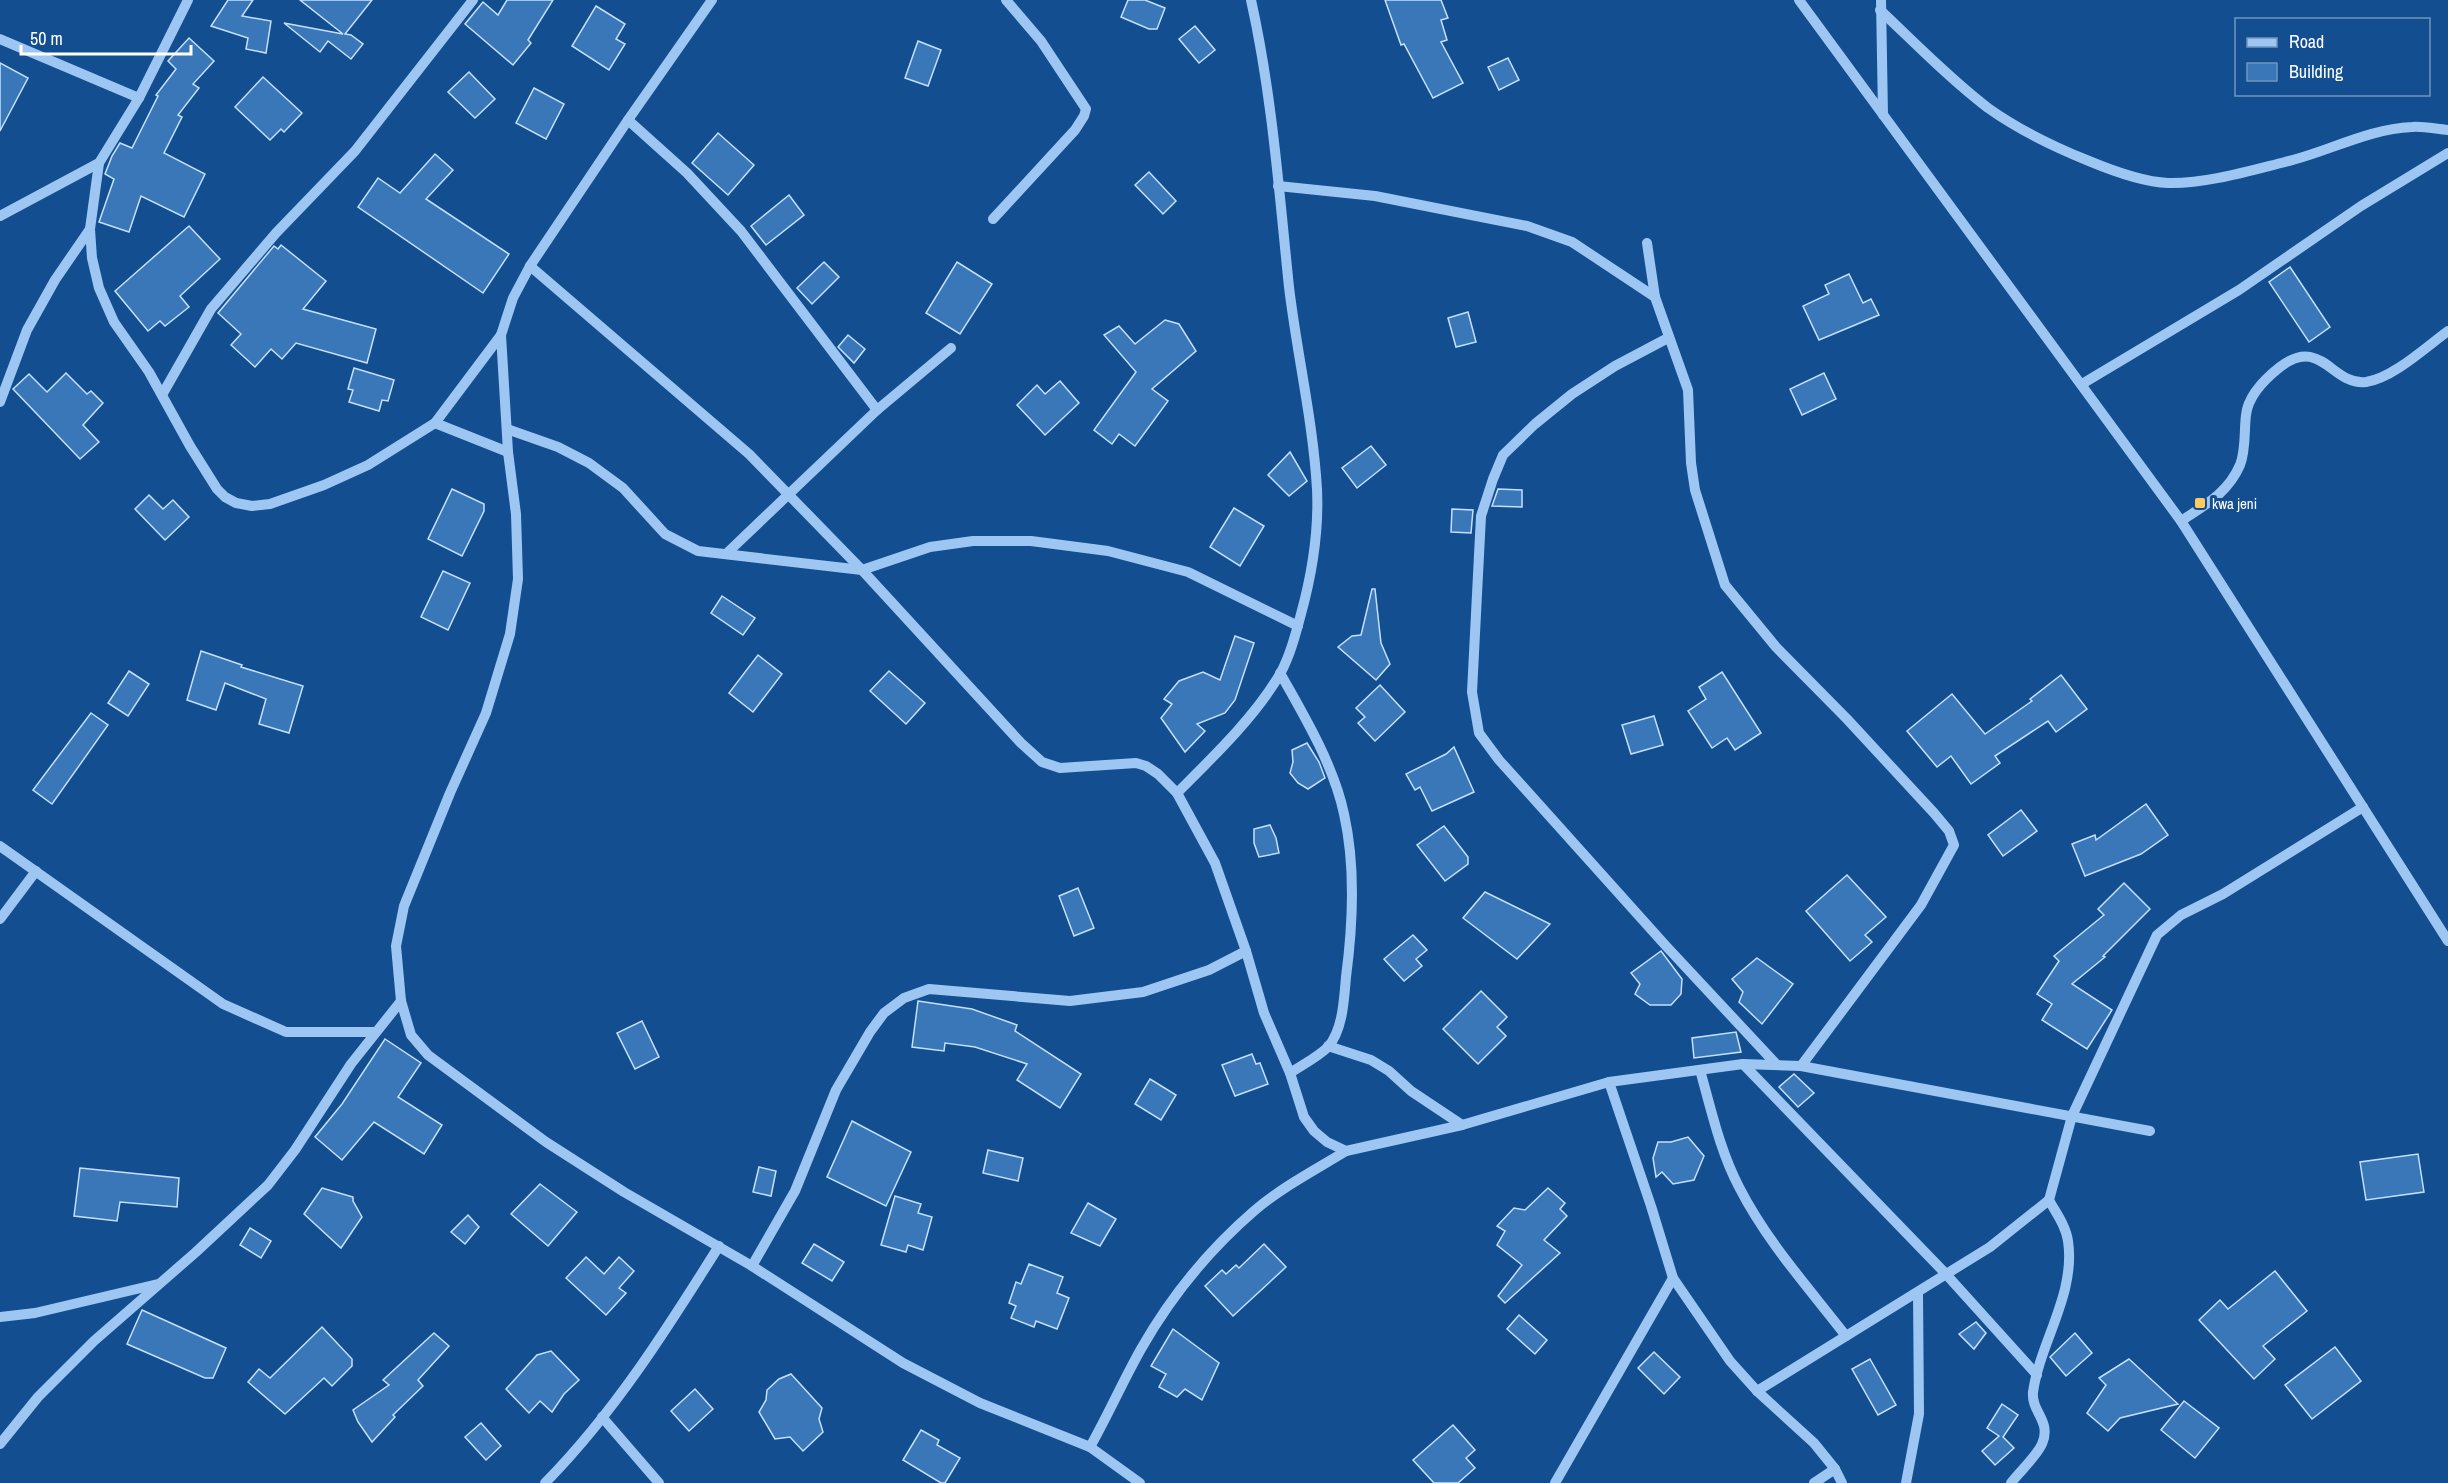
<svg xmlns="http://www.w3.org/2000/svg" width="2448" height="1483" font-family="'Archivo Narrow',sans-serif">
<rect width="100%" height="100%" fill="#124e90"/>
<!-- building -->
<g fill="#3a77b9" stroke="#c4e0fd" stroke-width="1.5">
<polygon points="228,0 253,0 242,16 271,21 266,53 246,49 248,38 211,26"/>
<polygon points="300,0 372,0 345,34 351,35 363,44 351,59 328,41 320,52 284,23 343,34"/>
<polygon points="507,0 553,0 528,40 531,43 513,65 465,24 483,2 498,15"/>
<polygon points="1128,0 1145,0 1165,8 1157,29 1149,29 1121,17"/>
<polygon points="1385,0 1441,0 1448,18 1441,20 1447,40 1441,42 1463,83 1433,98 1404,44 1401,45"/>
<polygon points="596,6 625,24 616,39 625,44 609,70 572,46"/>
<polygon points="1195,26 1215,50 1199,63 1179,39"/>
<polygon points="189,38 214,61 193,84 199,88 178,115 182,117 164,153 205,174 184,217 141,196 129,232 99,222 114,179 105,174 112,156 120,143 132,148 158,96 156,95 176,69 168,61"/>
<polygon points="918,41 941,50 928,86 905,78"/>
<polygon points="1508,58 1519,80 1499,90 1488,67"/>
<polygon points="0,63 28,78 0,131"/>
<polygon points="469,72 495,99 475,118 448,92"/>
<polygon points="263,77 302,113 284,132 281,129 270,140 235,107"/>
<polygon points="534,88 564,104 546,139 516,123"/>
<polygon points="718,133 754,165 728,195 692,163"/>
<polygon points="435,154 453,170 426,199 509,254 483,293 358,207 378,178 400,193"/>
<polygon points="1149,172 1176,201 1163,214 1135,185"/>
<polygon points="789,195 804,215 766,245 751,226"/>
<polygon points="189,226 220,259 180,296 189,307 165,326 160,321 148,331 115,291"/>
<polygon points="281,245 326,281 303,309 376,329 367,363 296,343 282,359 271,349 255,367 231,345 241,334 218,313 274,246 278,249"/>
<polygon points="824,262 839,277 812,304 797,288"/>
<polygon points="957,262 992,284 960,334 926,313"/>
<polygon points="2290,267 2330,327 2309,342 2269,282"/>
<polygon points="1849,274 1863,303 1871,299 1879,315 1819,340 1803,306 1829,294 1825,285"/>
<polygon points="1468,312 1476,342 1456,347 1448,318"/>
<polygon points="1165,320 1179,324 1196,351 1152,389 1168,401 1135,446 1119,434 1112,444 1094,430 1136,372 1104,335 1119,326 1135,344"/>
<polygon points="848,335 865,349 854,363 838,347"/>
<polygon points="354,368 394,380 388,401 382,400 379,411 349,402 353,390 348,389"/>
<polygon points="66,373 87,394 91,391 103,403 83,425 99,442 80,459 13,389 29,374 47,392"/>
<polygon points="1824,373 1836,399 1802,415 1790,389"/>
<polygon points="1060,381 1079,403 1045,435 1017,405 1037,385 1045,394"/>
<polygon points="1371,446 1386,465 1357,488 1342,468"/>
<polygon points="1290,452 1307,481 1289,496 1268,475"/>
<polygon points="452,489 484,504 484,511 462,556 428,539"/>
<polygon points="1498,489 1522,490 1522,507 1492,506"/>
<polygon points="149,495 163,509 173,500 189,517 165,540 135,509"/>
<polygon points="1234,508 1264,526 1240,566 1210,547"/>
<polygon points="1452,509 1473,510 1471,533 1451,532"/>
<polygon points="443,571 470,583 448,630 421,617"/>
<polygon points="1372,589 1375,589 1381,643 1390,664 1376,680 1338,647 1352,636 1361,635"/>
<polygon points="722,596 755,618 743,635 711,613"/>
<polygon points="1235,636 1254,643 1235,700 1225,713 1197,724 1205,731 1185,752 1161,718 1172,704 1164,699 1179,681 1203,672 1220,680"/>
<polygon points="201,651 242,665 241,667 303,686 289,733 259,724 266,699 225,683 216,710 187,700"/>
<polygon points="758,655 782,674 753,712 729,693"/>
<polygon points="129,671 149,684 128,716 108,703"/>
<polygon points="889,671 925,703 906,724 870,691"/>
<polygon points="1722,672 1761,733 1735,750 1727,738 1712,748 1688,711 1706,699 1699,687"/>
<polygon points="2061,675 2087,709 2056,732 2048,721 1995,756 2000,763 1971,784 1951,756 1937,767 1907,731 1952,694 1985,734 2032,701 2030,699"/>
<polygon points="1380,685 1405,712 1375,741 1358,723 1365,717 1356,708"/>
<polygon points="91,713 108,725 52,804 33,790"/>
<polygon points="1654,716 1663,745 1631,754 1622,725"/>
<polygon points="1307,743 1319,762 1325,778 1308,789 1298,783 1290,773 1293,762 1292,750"/>
<polygon points="1454,747 1474,792 1432,811 1420,787 1415,790 1406,774 1446,754"/>
<polygon points="2146,804 2168,835 2141,854 2085,876 2072,844 2095,835 2096,840"/>
<polygon points="2021,810 2037,831 2003,856 1988,835"/>
<polygon points="1270,825 1276,838 1279,853 1259,857 1254,843 1254,829"/>
<polygon points="1444,826 1468,857 1468,864 1445,881 1417,845"/>
<polygon points="1847,875 1886,917 1865,935 1872,942 1850,961 1806,911"/>
<polygon points="2124,883 2150,909 2103,956 2105,957 2072,984 2112,1010 2087,1049 2042,1020 2052,1004 2037,994 2059,961 2054,956 2104,915 2098,909"/>
<polygon points="1078,888 1094,928 1074,936 1059,896"/>
<polygon points="1485,892 1550,924 1517,959 1463,918"/>
<polygon points="1413,935 1427,950 1416,959 1422,966 1404,981 1384,959"/>
<polygon points="1661,951 1682,979 1681,994 1671,1005 1650,1005 1635,994 1640,984 1631,973"/>
<polygon points="1757,958 1793,984 1762,1024 1739,1002 1743,992 1732,979"/>
<polygon points="1481,991 1507,1017 1497,1027 1506,1036 1478,1064 1443,1029"/>
<polygon points="918,1001 972,1009 1017,1025 1015,1031 1081,1074 1060,1108 1017,1080 1027,1064 975,1047 945,1043 944,1051 912,1047"/>
<polygon points="642,1021 659,1057 635,1069 617,1033"/>
<polygon points="1736,1032 1741,1052 1694,1058 1692,1038"/>
<polygon points="385,1039 421,1063 398,1097 442,1125 424,1154 374,1122 342,1160 315,1137 342,1104"/>
<polygon points="1252,1054 1256,1064 1260,1063 1268,1084 1235,1096 1222,1065"/>
<polygon points="1794,1074 1814,1093 1798,1107 1779,1087"/>
<polygon points="1150,1079 1176,1095 1161,1120 1135,1104"/>
<polygon points="852,1121 911,1152 886,1206 827,1177"/>
<polygon points="1688,1137 1704,1156 1694,1180 1673,1184 1662,1172 1656,1177 1653,1158 1658,1142 1671,1142"/>
<polygon points="988,1150 1023,1158 1018,1181 983,1173"/>
<polygon points="2418,1154 2424,1192 2366,1200 2360,1162"/>
<polygon points="759,1167 776,1171 771,1196 753,1192"/>
<polygon points="80,1168 179,1178 177,1207 120,1202 117,1221 74,1216"/>
<polygon points="540,1184 577,1212 548,1246 511,1214"/>
<polygon points="322,1188 353,1197 353,1201 362,1217 341,1248 304,1214"/>
<polygon points="1548,1188 1565,1203 1560,1209 1567,1216 1544,1240 1560,1253 1505,1303 1498,1296 1522,1265 1497,1245 1505,1231 1497,1226 1514,1208 1525,1210"/>
<polygon points="895,1196 921,1204 918,1213 932,1217 923,1250 908,1245 906,1252 881,1245"/>
<polygon points="1088,1203 1116,1219 1100,1246 1071,1233"/>
<polygon points="468,1215 479,1227 465,1244 451,1232"/>
<polygon points="250,1228 271,1241 261,1258 240,1245"/>
<polygon points="814,1244 844,1262 832,1281 802,1263"/>
<polygon points="1264,1244 1286,1267 1233,1316 1205,1286 1222,1270 1226,1274 1236,1265 1239,1268"/>
<polygon points="586,1257 604,1274 619,1257 634,1271 619,1288 626,1293 606,1315 566,1278"/>
<polygon points="1029,1264 1063,1277 1057,1293 1069,1298 1057,1329 1036,1321 1034,1327 1011,1318 1016,1306 1009,1303 1016,1282 1021,1284"/>
<polygon points="2275,1271 2307,1311 2263,1346 2275,1359 2254,1379 2199,1320 2220,1300 2228,1309"/>
<polygon points="142,1310 226,1348 213,1378 205,1378 127,1344"/>
<polygon points="1519,1315 1547,1340 1535,1354 1507,1329"/>
<polygon points="1976,1322 1986,1333 1974,1349 1959,1334"/>
<polygon points="322,1327 352,1359 352,1366 332,1386 324,1378 285,1414 248,1382 259,1369 270,1378"/>
<polygon points="1173,1329 1219,1363 1202,1400 1185,1389 1177,1397 1159,1387 1166,1374 1151,1366"/>
<polygon points="434,1333 449,1346 418,1380 423,1386 393,1415 395,1417 372,1442 358,1422 353,1410 389,1385 383,1380"/>
<polygon points="2075,1333 2092,1353 2066,1376 2050,1357"/>
<polygon points="2335,1347 2361,1381 2312,1419 2285,1385"/>
<polygon points="551,1351 579,1380 564,1394 552,1412 540,1401 529,1413 506,1389 537,1355"/>
<polygon points="1654,1352 1680,1377 1664,1394 1638,1368"/>
<polygon points="1870,1359 1896,1405 1878,1415 1852,1369"/>
<polygon points="2129,1359 2178,1404 2120,1418 2108,1431 2087,1413 2106,1385 2099,1378"/>
<polygon points="791,1374 822,1408 819,1419 823,1432 803,1451 790,1437 775,1439 759,1412 766,1400 767,1390 779,1379"/>
<polygon points="695,1389 713,1409 689,1431 671,1411"/>
<polygon points="2184,1401 2219,1428 2195,1458 2161,1430"/>
<polygon points="2002,1404 2018,1415 2003,1437 2014,1448 1995,1465 1982,1451 1999,1436 1987,1428"/>
<polygon points="481,1423 501,1446 486,1460 465,1437"/>
<polygon points="1453,1425 1475,1450 1466,1458 1475,1468 1458,1483 1434,1483 1413,1460"/>
<polygon points="921,1430 939,1440 937,1445 960,1458 945,1483 941,1483 903,1460"/>
</g>
<g fill="none" stroke-linecap="round" stroke-linejoin="round">
<!-- minor -->
<g stroke="#9dc7f2" stroke-width="10">
<polyline points="712,0 628,120 530,266 513,298 501,335 508,452 516,514 518,579 510,634 486,713 450,793 404,906 396,946 401,1001 411,1035 428,1055 546,1142 624,1192 752,1266 903,1363 980,1403 1090,1447 1140,1483"/>
<polyline points="1799,0 2181,521 2448,941"/>
<polyline points="1881,0 1883,115"/>
<path d="M1880,10C1915,43 1950,79 1988,108C2019,130 2054,147 2089,161C2113,171 2142,182 2168,183C2205,184 2249,171 2285,162C2328,152 2367,129 2412,127C2423,126 2436,129 2448,130"/>
<polyline points="0,39 139,98"/>
<polyline points="628,120 687,173 741,231 877,410"/>
<polyline points="99,163 90,229 92,258 99,288 114,322 149,372 190,446 217,489 225,497 236,503 252,506 270,504 324,485 368,465 435,423 501,335"/>
<polyline points="1278,186 1375,196 1527,226 1572,242 1655,297"/>
<polyline points="0,216 99,163 139,98 188,0"/>
<polyline points="993,219 1075,130 1084,116 1086,109 1041,41 1006,0"/>
<polyline points="1647,243 1655,297 1688,390 1691,463 1695,490 1725,585 1776,647 1847,719 1934,813 1949,831 1954,845 1921,905 1801,1066"/>
<polyline points="530,266 749,454 862,570 1021,743 1042,762 1060,768 1136,763 1146,766 1158,774 1177,793 1215,863 1246,951 1264,1013 1290,1073 1304,1117 1314,1131 1327,1142 1346,1151 1462,1125 1609,1082 1743,1064 1801,1066 2150,1131"/>
<polyline points="1668,338 1615,366 1572,394 1535,424 1503,455 1493,479 1481,516 1472,692 1479,733 1499,760 1666,946 1776,1064"/>
<polyline points="2082,384 2239,290 2361,206 2448,153"/>
<polyline points="162,395 211,309 276,233 355,151 473,0"/>
<polyline points="0,402 27,330 55,280 90,229"/>
<polyline points="435,423 508,452"/>
<polyline points="507,429 558,447 589,463 623,488 665,534 698,551 862,570 930,547 973,541 1031,541 1108,551 1188,572 1298,626"/>
<path d="M2181,521C2205,505 2228,493 2240,465C2246,450 2244,431 2246,415C2248,396 2266,378 2280,367C2321,335 2332,386 2366,382C2393,378 2426,347 2448,331"/>
<polyline points="726,554 877,410 951,348"/>
<path d="M1280,673C1304,715 1334,766 1344,814C1356,867 1353,924 1346,977C1344,999 1343,1030 1328,1047C1318,1057 1302,1065 1290,1073"/>
<path d="M1177,793C1212,758 1255,717 1280,674C1290,656 1296,633 1301,614C1312,574 1319,531 1317,489C1313,421 1297,354 1289,287C1279,191 1272,94 1251,0"/>
<polyline points="0,846 223,1004 286,1032 374,1032"/>
<polyline points="0,919 36,871"/>
<polyline points="1328,1046 1371,1060 1389,1071 1411,1091 1462,1125"/>
<polyline points="1743,1064 1944,1272 2037,1375"/>
<path d="M1700,1070C1711,1109 1720,1151 1739,1187C1767,1242 1809,1288 1846,1336"/>
<polyline points="1609,1082 1651,1206 1673,1278 1730,1361 1757,1391 1814,1443 1835,1469 1842,1483"/>
<polyline points="752,1266 795,1191 836,1090 870,1032 884,1013 904,998 929,989 1070,1001 1143,992 1209,970 1246,951"/>
<polyline points="0,1317 35,1313 158,1284"/>
<polyline points="1757,1391 1990,1247 2049,1200"/>
<polyline points="602,1417 659,1483"/>
<polyline points="0,1444 38,1397 94,1341 196,1252 268,1185 295,1150 351,1064 401,1001"/>
<path d="M1090,1447C1108,1415 1123,1381 1141,1349C1170,1298 1210,1249 1254,1211C1282,1187 1315,1170 1346,1151"/>
<path d="M545,1483C614,1413 667,1329 719,1246"/>
<polyline points="1555,1483 1673,1278"/>
<polyline points="1814,1483 1835,1469"/>
<polyline points="1906,1483 1919,1414 1918,1293"/>
<path d="M2011,1483C2020,1471 2036,1457 2042,1444C2052,1421 2031,1412 2033,1392C2040,1342 2076,1294 2068,1241C2066,1226 2056,1213 2049,1200L2072,1116L2157,935L2181,915L2223,894L2363,807"/>
</g>
</g>
<!-- markers -->
<rect fill="#ffca5e" stroke="#124e90" stroke-width="2" x="2194" y="497" width="12" height="12" rx="3"/>
<g text-anchor="middle" dominant-baseline="central" stroke-width="6" stroke-linejoin="round" paint-order="stroke">
<!-- poi labels -->
<g font-size="15" fill="#fff" stroke="#124e90" text-anchor="start">
<text x="2212" y="503">kwa jeni</text>
</g>
</g>
<!-- legend -->
<rect x="2235" y="18" width="195" height="78" fill="#124e90" stroke="#7195bc" stroke-width="1.5"/>
<rect x="2247" y="38" width="30" height="9" fill="#9dc7f2" stroke="#7195bc" stroke-width="1.5"/>
<text x="2289" y="48" font-size="18" fill="#ffffff">Road</text>
<rect x="2247" y="63" width="30" height="18" fill="#3a77b9" stroke="#7195bc" stroke-width="1.5"/>
<text x="2289" y="78" font-size="18" fill="#ffffff">Building</text>
<!-- scale -->
<path d="M21 45v9h170v-9" fill="none" stroke="#ffffff" stroke-width="3"/>
<text x="30" y="45" font-size="18" fill="#ffffff" stroke="#124e90" stroke-width="4.5" paint-order="stroke">50 m</text>
</svg>
